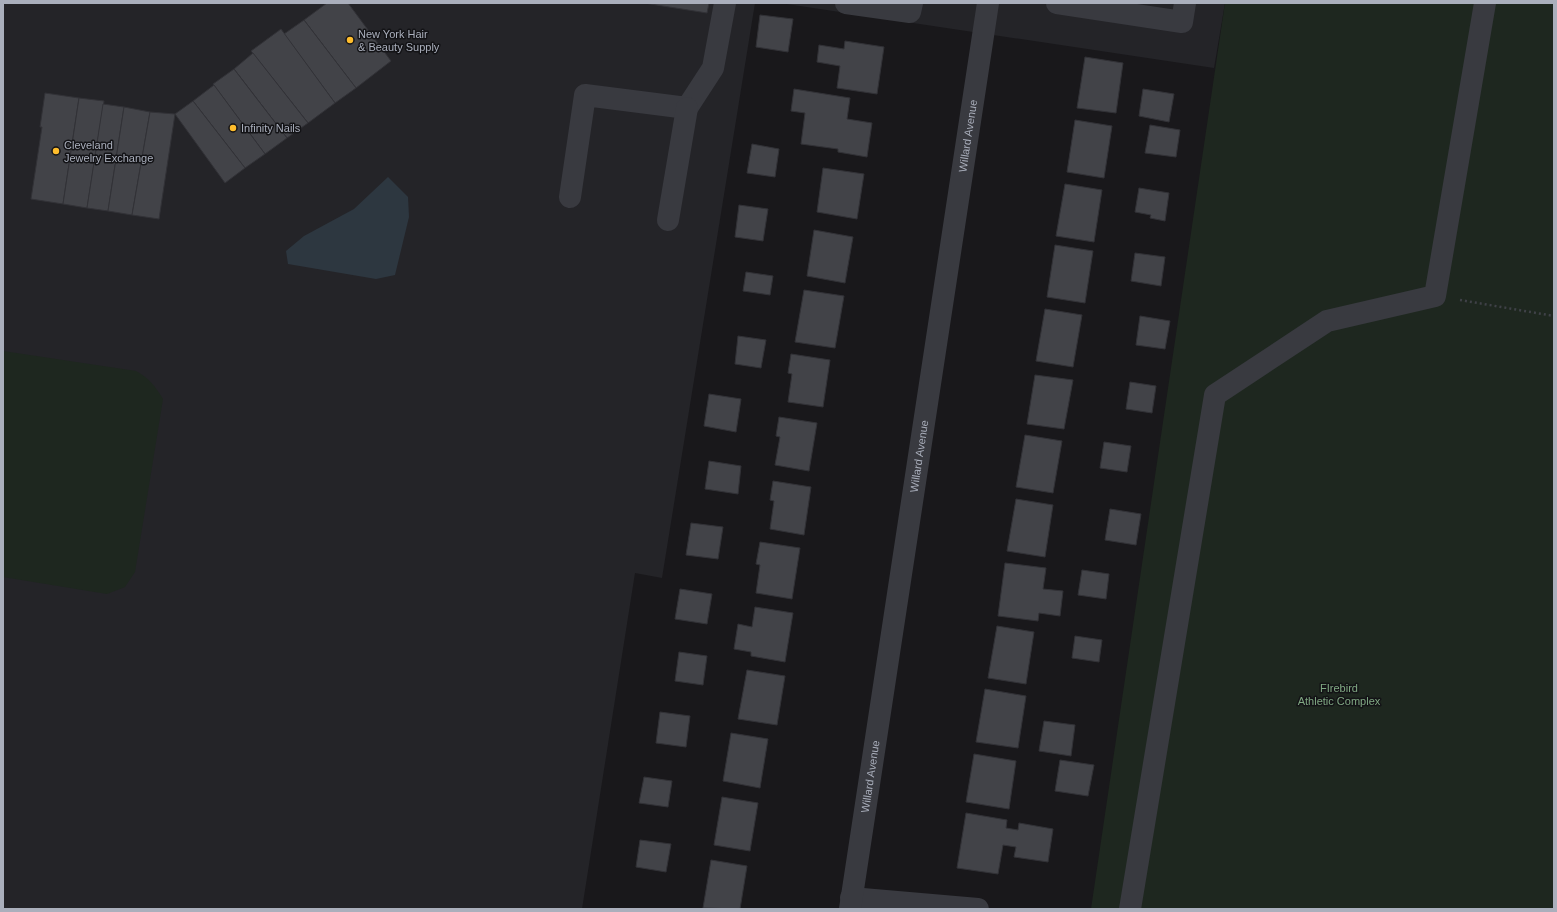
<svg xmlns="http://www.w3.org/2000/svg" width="1557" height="912" font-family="Arial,sans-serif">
<rect width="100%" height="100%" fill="#19181b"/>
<!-- built -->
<g fill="#242428">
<polygon points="3,3 755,3 662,578 635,573 582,909 3,909"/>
<polygon points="780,3 1225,3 1214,68"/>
</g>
<!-- green -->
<g fill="#1e271f">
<polygon points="1225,3 1554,3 1554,909 1091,909"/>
<path d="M3,351L136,371C149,378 155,386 163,399L135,572L125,587L107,594L3,577Z"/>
</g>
<!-- water -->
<polygon fill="#2d3740" points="388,177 408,197 409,217 395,275 376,279 288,264 286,251 304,236 354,209"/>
<!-- building -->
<g fill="#424348" stroke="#323237">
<polygon points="327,3 348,3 391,61 356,88 304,20"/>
<polygon points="644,3 709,3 707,13"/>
<polygon points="760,15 793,19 788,52 756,47"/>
<polygon points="304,20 356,88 335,103 284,34"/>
<polygon points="281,29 335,103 308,123 251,51"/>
<polygon points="845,41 884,47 877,94 837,88 840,66 817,62 819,45 844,49"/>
<polygon points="253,53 308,123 287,138 234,69"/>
<polygon points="1085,57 1123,63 1116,113 1077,108"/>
<polygon points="234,69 287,138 265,154 213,84"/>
<polygon points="214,85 265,154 245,168 193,101"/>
<polygon points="794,89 850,98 847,119 872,123 867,157 838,152 838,149 801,144 805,113 791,111"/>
<polygon points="1143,89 1174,94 1169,122 1139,116"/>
<polygon points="45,93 79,98 63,204 31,199 42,127 40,127"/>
<polygon points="79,98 104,101 87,208 63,204"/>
<polygon points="193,101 245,168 225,183 175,114"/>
<polygon points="103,104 124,107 108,211 87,208"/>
<polygon points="124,107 150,112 132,215 108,211"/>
<polygon points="150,112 175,114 159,219 132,215"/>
<polygon points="1075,120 1112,126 1104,178 1067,172"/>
<polygon points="1150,125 1180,130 1176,157 1145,153"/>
<polygon points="752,144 779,149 775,177 747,173"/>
<polygon points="823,168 864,174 857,219 817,212"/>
<polygon points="1065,184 1102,190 1094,242 1056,236"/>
<polygon points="1139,188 1169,193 1165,221 1150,218 1151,215 1135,212"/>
<polygon points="739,205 768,209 763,241 735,237"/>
<polygon points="814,230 853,237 845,283 807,276"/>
<polygon points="1055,245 1093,251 1085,303 1047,297"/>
<polygon points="1135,253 1165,257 1161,286 1131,281"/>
<polygon points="746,272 773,276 770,295 743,291"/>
<polygon points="804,290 844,296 835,348 795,342"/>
<polygon points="1045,309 1082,315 1073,367 1036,361"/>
<polygon points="1140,316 1170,321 1165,349 1136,345"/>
<polygon points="738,336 766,340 761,368 735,364"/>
<polygon points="791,354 830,360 823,407 788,402 792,374 788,373"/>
<polygon points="1035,375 1073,380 1064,429 1027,424"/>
<polygon points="1130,382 1156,386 1152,413 1126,409"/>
<polygon points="709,394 741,399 736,432 704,426"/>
<polygon points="779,417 817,423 809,471 775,465 780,437 776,436"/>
<polygon points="1025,435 1062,441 1053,493 1016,487"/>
<polygon points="1104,442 1131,446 1127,472 1100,468"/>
<polygon points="709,461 741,466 738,494 705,489"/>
<polygon points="773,481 811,487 804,535 770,529 774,501 770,500"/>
<polygon points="1016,499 1053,505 1045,557 1007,551"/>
<polygon points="1110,509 1141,514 1136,545 1105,540"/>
<polygon points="691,523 723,527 718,559 686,555"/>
<polygon points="760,542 800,548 792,599 756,593 760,565 756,564"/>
<polygon points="1005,563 1046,568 1043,589 1063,591 1060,616 1039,613 1038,621 998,616"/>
<polygon points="1082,570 1109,574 1106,599 1078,595"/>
<polygon points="680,589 712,594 707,624 675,619"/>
<polygon points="755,607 793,613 785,662 751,656 751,652 734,649 738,624 752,627"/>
<polygon points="997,626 1034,632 1026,684 988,678"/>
<polygon points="1075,636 1102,640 1099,662 1072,658"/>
<polygon points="679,652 707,656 703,685 675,681"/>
<polygon points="747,670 785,676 777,725 738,719"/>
<polygon points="985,689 1026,696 1018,748 976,742"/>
<polygon points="660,712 690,716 686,747 656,743"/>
<polygon points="1044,721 1075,725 1071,756 1039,751"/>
<polygon points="731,733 768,739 760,788 723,781"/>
<polygon points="974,754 1016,761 1009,809 966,802"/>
<polygon points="1060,760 1094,765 1088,796 1055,791"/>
<polygon points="644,777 672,781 668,807 639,803"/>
<polygon points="722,797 758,803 750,851 714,845"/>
<polygon points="966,813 1007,820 1006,828 1018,830 1019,823 1053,829 1048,862 1014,857 1016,847 1003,845 998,874 957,868"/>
<polygon points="640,840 671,844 666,872 636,867"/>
<polygon points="711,860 747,866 740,909 703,908"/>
</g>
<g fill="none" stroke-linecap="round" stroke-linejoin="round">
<!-- path -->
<polyline stroke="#3f4147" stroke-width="2.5" stroke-dasharray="2 3" stroke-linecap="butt" points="1460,300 1554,316"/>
<!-- minor -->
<g stroke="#393a40" stroke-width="22">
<polyline points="846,3 910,12 912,3"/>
<polyline points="1057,3 1182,22 1185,3"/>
<polyline points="570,197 585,95 687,108 713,68 725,3"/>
<polyline points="668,220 687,108"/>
<polyline points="851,898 978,909"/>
<path id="s1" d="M850,909L988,3"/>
<polyline points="1130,909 1215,395 1327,321 1435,296 1485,3"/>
</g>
</g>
<!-- markers -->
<g fill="#ffbd2c" stroke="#131316" stroke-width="1.5">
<circle cx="350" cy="40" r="4"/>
<circle cx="233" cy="128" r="4"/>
<circle cx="56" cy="151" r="4"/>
</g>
<g text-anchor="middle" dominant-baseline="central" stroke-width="3" stroke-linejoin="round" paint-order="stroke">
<!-- poi labels -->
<g font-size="11" fill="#aaafbc" stroke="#131316" text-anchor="start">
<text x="358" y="34">New York Hair<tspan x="358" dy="13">&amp; Beauty Supply</tspan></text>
<text x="241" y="128">Infinity Nails</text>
<text x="64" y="145">Cleveland<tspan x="64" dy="13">Jewelry Exchange</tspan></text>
</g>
<!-- street labels -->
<g font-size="11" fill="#aaafbc" stroke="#131316">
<text stroke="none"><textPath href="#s1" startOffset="782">Willard Avenue</textPath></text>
<text stroke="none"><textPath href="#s1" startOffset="458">Willard Avenue</textPath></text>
<text stroke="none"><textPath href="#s1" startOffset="134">Willard Avenue</textPath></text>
</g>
<!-- park labels -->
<g font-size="11" fill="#80a883" stroke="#131316">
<text x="1339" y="688">FIrebird<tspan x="1339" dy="13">Athletic Complex</tspan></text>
</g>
</g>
<!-- border -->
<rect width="1557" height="912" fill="none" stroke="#aaafbc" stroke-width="8"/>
</svg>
